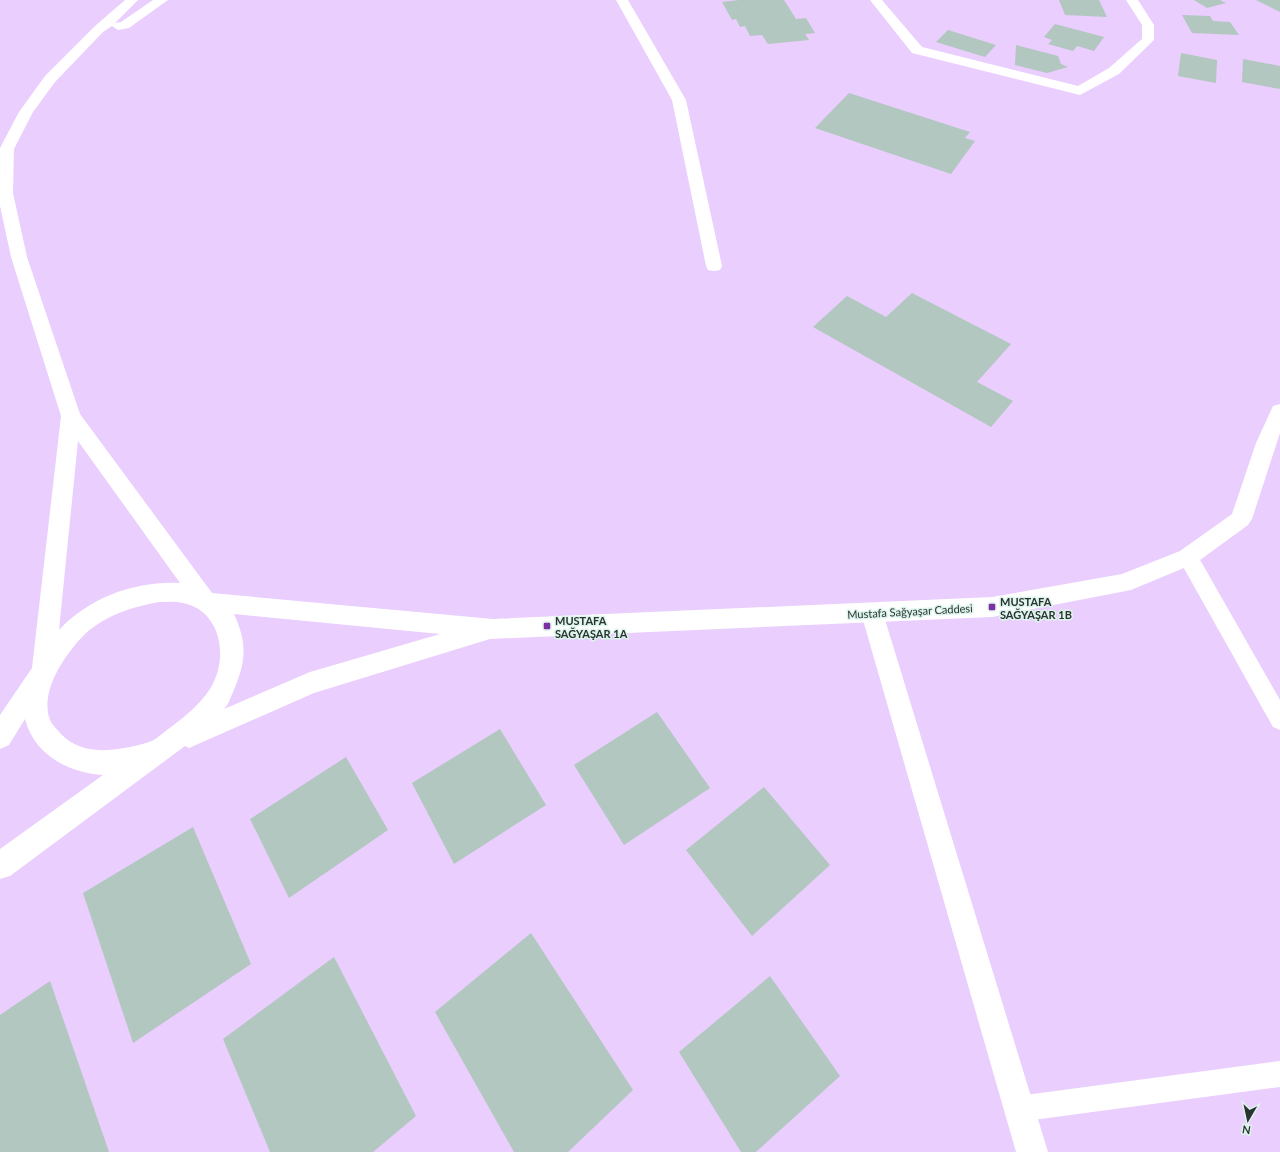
<svg xmlns="http://www.w3.org/2000/svg" width="1280" height="1152" font-family="Lato,sans-serif">
<rect width="100%" height="100%" fill="#ddf4ed"/>
<!-- green -->
<rect fill="#eacefd" x="0" y="0" width="1280" height="1152"/>
<!-- building -->
<g fill="#b1c7c0">
<polygon points="739,0 784,0 796,19 806,18 815,33 805,34 809,40 768,44 762,35 750,36 745,26 740,27 736,19 732,20 722,2"/>
<polygon points="1059,0 1099,0 1107,17 1065,15"/>
<polygon points="1194,0 1220,0 1226,3 1207,8"/>
<polygon points="1256,0 1280,0 1280,12"/>
<polygon points="1182,15 1210,16 1213,21 1230,22 1239,35 1192,33"/>
<polygon points="1055,24 1104,37 1094,51 1077,46 1073,51 1048,44 1052,40 1044,37"/>
<polygon points="948,30 996,45 985,57 936,42"/>
<polygon points="1016,45 1058,56 1061,64 1068,67 1047,73 1015,65"/>
<polygon points="1181,53 1217,60 1216,83 1178,76"/>
<polygon points="1243,59 1280,66 1280,89 1242,82"/>
<polygon points="849,93 970,132 965,138 975,141 951,174 815,128"/>
<polygon points="912,293 1011,344 977,382 1013,401 991,427 813,327 847,296 886,317"/>
<polygon points="657,712 710,788 624,845 574,765"/>
<polygon points="500,729 546,805 454,864 412,783"/>
<polygon points="346,757 388,830 289,898 250,819"/>
<polygon points="764,787 830,865 752,936 686,850"/>
<polygon points="193,827 251,964 133,1043 83,893"/>
<polygon points="531,933 633,1090 568,1152 514,1152 435,1012"/>
<polygon points="334,957 416,1116 373,1152 270,1152 223,1039"/>
<polygon points="770,976 840,1076 756,1152 741,1152 679,1052"/>
<polygon points="50,981 109,1152 0,1152 0,1015"/>
</g>
<g fill="none" stroke-linecap="round" stroke-linejoin="round">
<!-- service -->
<g fill="#fff" fill-rule="evenodd">
<polygon points="1188,549 1195,551 1280,700 1280,730 1273,727 1181,563 1179,557 1181,551"/>
<polygon points="1280,1061 1280,1087 1018,1122 1008,1119 1005,1109 1008,1099 1018,1096"/>
</g>
<!-- minor -->
<g fill="#fff" fill-rule="evenodd">
<polygon points="616,0 628,0 686,100 722,266 720,270 714,271 708,270 706,266 672,100"/>
<polygon points="870,0 882,0 922,47 1078,86 1109,68 1142,39 1142,25 1126,0 1138,0 1154,25 1154,40 1119,74 1080,95 912,53"/>
<polygon points="872,603 880,606 883,613 1048,1152 1016,1152 861,613 864,606"/>
</g>
<!-- tertiary -->
<path fill="#fff" fill-rule="evenodd" d="M125,0H138L115,23L121,22L153,0H168L129,28L118,30L112,26L103,32L55,82L33,112L14,149L13,193L27,257L80,414L212,593L493,619L992,597L1122,574L1180,551L1232,514L1256,443L1273,406L1280,404V433L1252,519L1248,525L1196,563L1131,590L992,617L490,639L314,693L198,744L189,748L185,746L10,876L0,879V849L103,775C69,773 34,755 25,719L9,745L0,749V715L32,668L61,416L11,257L0,206V148L19,112L45,76L95,26ZM78,441L180,583C135,581 90,597 59,630ZM159,602C167,602 176,601 183,603C222,611 229,659 210,689C200,704 186,716 171,727C165,731 156,740 149,742C137,746 122,749 108,750C91,751 73,747 61,734C58,730 52,725 50,720C39,691 66,653 85,634C106,615 132,607 159,602ZM234,614L440,634L310,672L224,709L228,704C243,669 251,651 234,614Z"/>
</g>
<!-- markers -->
<g fill="#7b31a3" stroke="#ddf4ed" stroke-width="1.5">
<rect x="988" y="603" width="8" height="8" rx="2"/>
<rect x="543" y="622" width="8" height="8" rx="2"/>
</g>
<g text-anchor="middle" dominant-baseline="central" stroke-width="3" stroke-linejoin="round" paint-order="stroke">
<!-- poi labels -->
<g font-size="11" font-weight="bold" fill="#2a3330" stroke="#ddf4ed" text-anchor="start">
<text x="1000" y="601">MUSTAFA<tspan x="1000" dy="13">SAĞYAŞAR 1B</tspan></text>
<text x="555" y="620">MUSTAFA<tspan x="555" dy="13">SAĞYAŞAR 1A</tspan></text>
</g>
<!-- street labels -->
<g font-size="11" fill="#2a3330" stroke="#ddf4ed">
<text transform="translate(910 611) rotate(-3)">Mustafa Sağyaşar Caddesi</text>
</g>
</g>
<!-- north arrow -->
<g transform="translate(1248 1120) rotate(189)" stroke="#ddf4ed" stroke-width="3" paint-order="stroke">
<path d="M0-3L7 15L0 10L-7 15Z" fill="#2a3330"/>
<text y="-6" font-size="11" font-weight="bold" text-anchor="middle" fill="#2a3330">N</text>
</g>
</svg>
